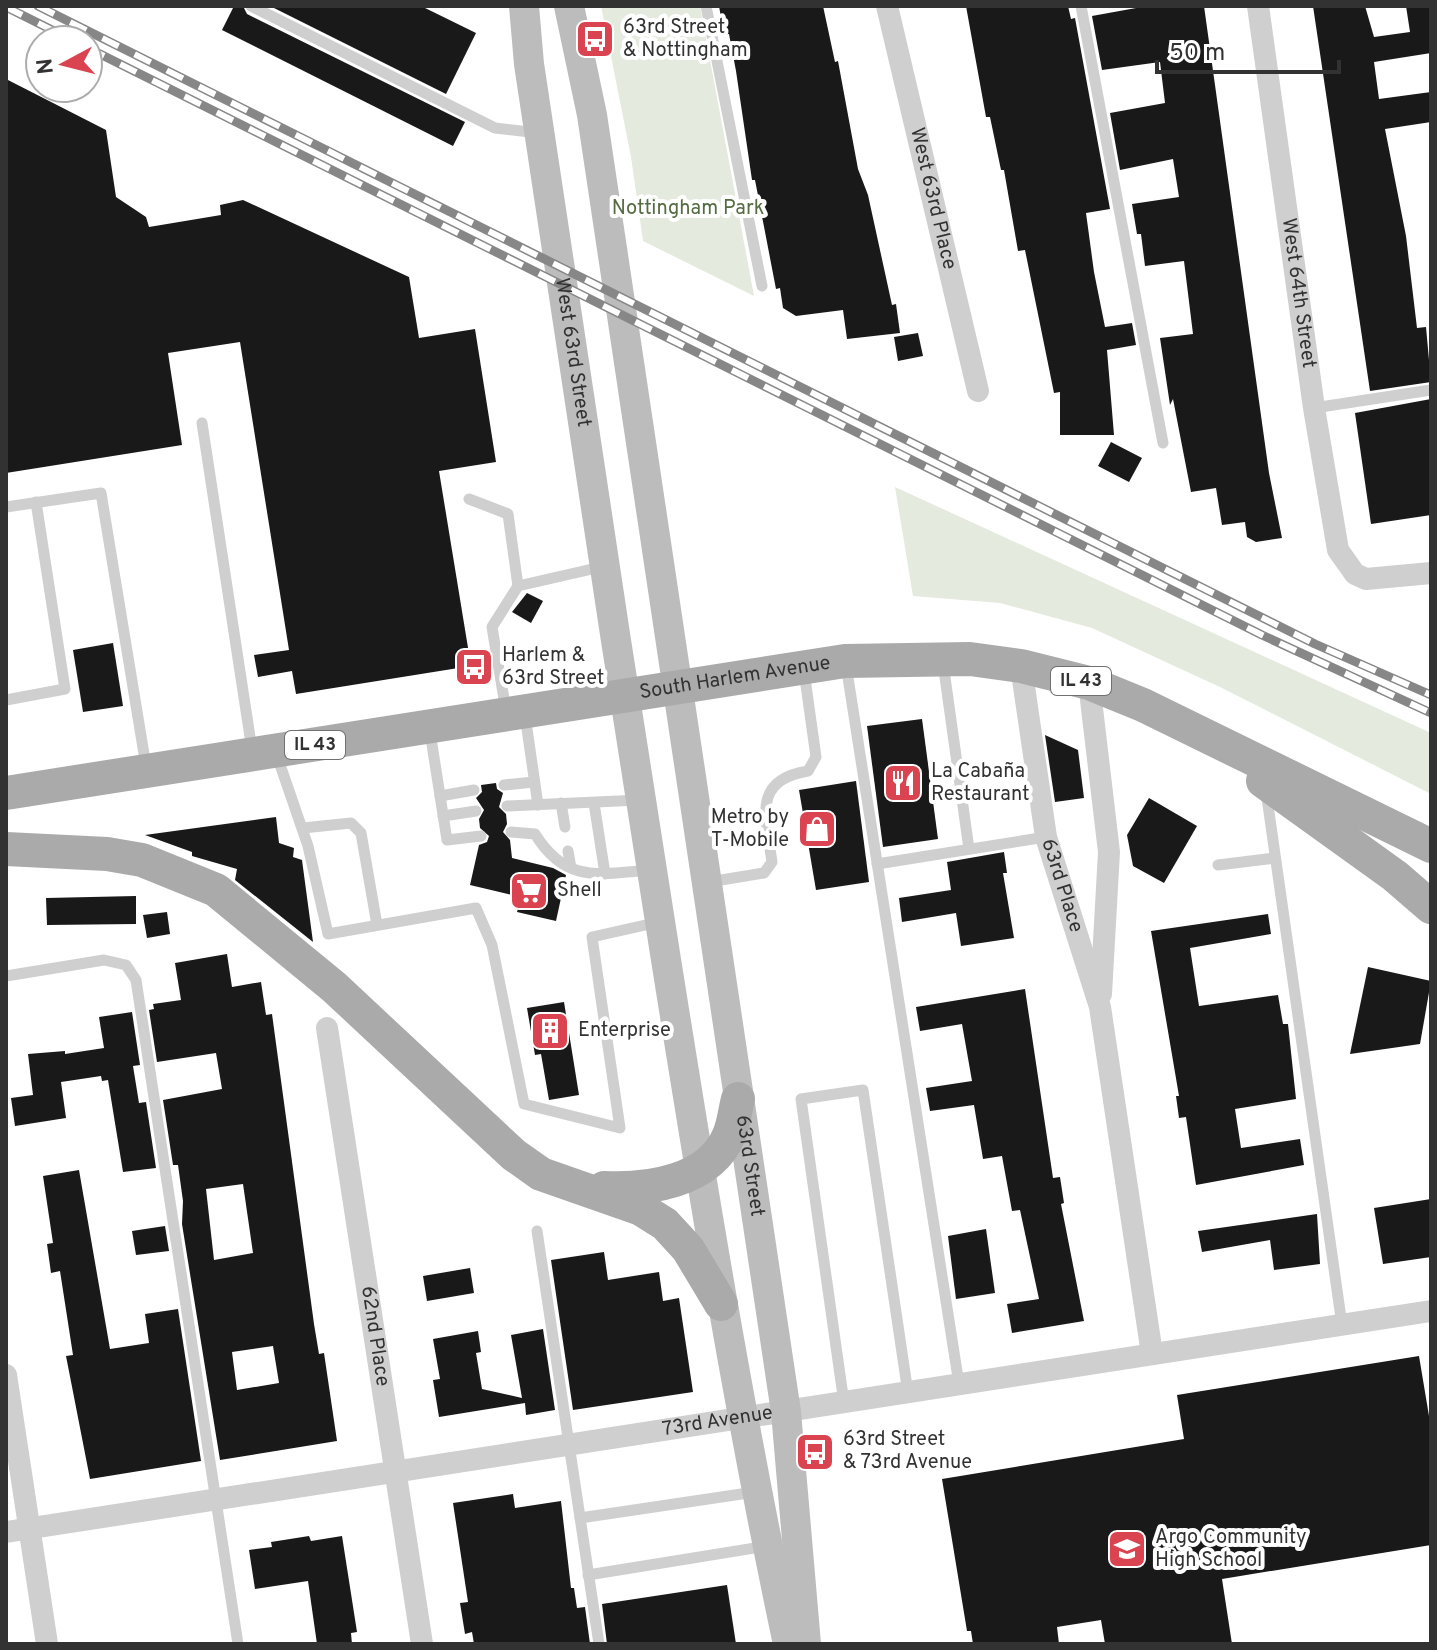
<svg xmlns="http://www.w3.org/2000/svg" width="1437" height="1650" font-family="Overpass,sans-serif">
<rect width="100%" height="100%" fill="#fff"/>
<!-- green -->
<g fill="#e5eade">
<polygon points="601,6 700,6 754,296 643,241 631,157"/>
<polygon points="895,487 1431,733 1431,794 1220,687 1092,628 1000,603 913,596"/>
</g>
<!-- building -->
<g fill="#191919" fill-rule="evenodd">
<polygon points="234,6 243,6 247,14 465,122 453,146 222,30"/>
<polygon points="270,6 421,6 476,33 446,94"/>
<polygon points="719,6 823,6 835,62 838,61 858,169 868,195 892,305 896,304 900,333 847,339 843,310 796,316 783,308 780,288 776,289 755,180 752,180 736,71 729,34 724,35"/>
<polygon points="966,6 1068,6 1071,19 1075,18 1110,209 1086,213 1094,272 1105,327 1132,323 1136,345 1107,350 1114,435 1060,435 1060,392 1054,393 1025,250 1018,251 1004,170 1001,170 990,117 986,117"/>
<polygon points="1147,6 1204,6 1269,473 1282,538 1256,542 1247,537 1245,522 1222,525 1216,488 1191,492 1173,399 1170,405 1160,338 1193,334 1184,261 1145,266 1141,234 1137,234 1132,204 1179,197 1173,159 1120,170 1110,113 1165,103 1160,62 1102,70 1092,16"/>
<polygon points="1313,6 1365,6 1374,37 1410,32 1406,6 1431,6 1431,53 1374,62 1379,99 1431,92 1431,122 1385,129 1406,236 1417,328 1426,327 1431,382 1370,391"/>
<polygon points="6,79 106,130 116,197 146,217 149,227 221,215 220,205 243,200 409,277 419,338 475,329 496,462 439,471 471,666 296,694 292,671 258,677 254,655 289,650 240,342 168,353 182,445 6,473"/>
<polygon points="918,333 923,356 898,361 894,337"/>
<polygon points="1431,399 1431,515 1371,524 1355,413"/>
<polygon points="1111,442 1142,458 1129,482 1098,466"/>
<polygon points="527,593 543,601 531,623 512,612"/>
<polygon points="113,643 123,706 83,712 73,650"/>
<polygon points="922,719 938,839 883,847 867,726"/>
<polygon points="1045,735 1078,750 1084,798 1055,802"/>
<polygon points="856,781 869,882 816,890 799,790"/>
<polygon points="496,783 497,789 503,793 499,807 506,814 507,824 503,832 510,840 512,858 553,868 566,875 556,921 517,912 521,897 470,885 479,845 487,842 489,836 480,828 479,819 484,810 476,798 482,792 481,785"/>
<polygon points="1149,798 1197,826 1164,883 1133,866 1127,835"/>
<polygon points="276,817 279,843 294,848 293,857 302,860 313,942 235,880 237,869 192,856 192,852 145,835"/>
<polygon points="1004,852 1007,873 1003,873 1014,938 961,946 956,913 902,922 899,898 951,890 947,862"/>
<polygon points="136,896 136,924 47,925 46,898"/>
<polygon points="167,912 170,934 147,938 143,915"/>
<polygon points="1268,914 1271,934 1190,948 1199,1006 1278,995 1283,1024 1288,1024 1296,1099 1235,1109 1241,1148 1300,1139 1304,1165 1196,1185 1186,1117 1179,1118 1176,1096 1179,1096 1151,931"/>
<path d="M227,954L232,987L261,982L266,1015L272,1014L314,1324L319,1354L324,1353L337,1441L220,1460L182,1224L183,1201L178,1165H173L163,1100L222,1089L216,1053L157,1062L149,1010L154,1009L153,1004L181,1000L175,963ZM243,1184L253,1253L214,1260L206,1189ZM273,1346L279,1383L237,1390L232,1352Z"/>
<polygon points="1368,967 1431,981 1420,1044 1350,1054"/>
<polygon points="1025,989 1053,1178 1060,1177 1064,1203 1061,1204 1084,1321 1012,1333 1007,1304 1039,1299 1020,1210 1012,1211 1002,1156 983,1159 974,1105 930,1111 926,1088 972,1081 962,1024 920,1031 916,1007"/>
<polygon points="564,1002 579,1095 549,1100 541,1054 535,1055 527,1008"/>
<polygon points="132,1012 140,1065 133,1066 139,1103 146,1102 156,1168 123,1172 108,1080 102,1081 101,1076 61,1082 66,1118 15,1126 11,1098 33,1095 28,1054 65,1051 65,1054 104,1048 99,1017"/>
<polygon points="79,1170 110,1349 149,1343 145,1314 178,1309 201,1461 90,1479 66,1356 73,1355 60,1271 51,1273 47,1244 53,1243 43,1176"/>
<polygon points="1431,1199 1431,1257 1383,1264 1374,1208"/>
<polygon points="1317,1214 1320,1264 1274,1270 1270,1240 1202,1252 1198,1231"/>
<polygon points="165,1226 169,1251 136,1255 132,1231"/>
<polygon points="986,1229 995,1293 956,1299 948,1236"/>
<polygon points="604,1252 608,1280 659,1272 663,1301 679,1298 693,1392 573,1410 551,1260"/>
<polygon points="470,1268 474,1293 427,1301 423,1276"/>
<polygon points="543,1329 555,1410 526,1415 525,1403 439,1417 433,1380 440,1379 433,1339 478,1331 481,1352 476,1353 482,1389 522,1398 511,1335"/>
<polygon points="1419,1356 1431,1428 1431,1545 1222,1579 1232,1644 1105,1644 1101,1620 1057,1627 1059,1644 973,1644 971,1631 967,1631 942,1479 1184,1439 1177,1395"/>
<polygon points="513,1494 515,1508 561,1501 571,1588 574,1588 577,1608 585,1607 590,1644 474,1644 472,1632 465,1634 460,1603 468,1602 453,1503"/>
<polygon points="309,1536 311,1541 342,1536 357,1632 351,1633 352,1644 317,1644 308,1581 255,1589 249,1550 272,1547 271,1542"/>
<polygon points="727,1585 736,1644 607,1644 602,1604"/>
</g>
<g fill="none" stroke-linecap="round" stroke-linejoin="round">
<!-- lane -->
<g stroke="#cfcfcf" stroke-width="11">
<polyline points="251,6 495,128 539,133"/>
<polyline points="706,6 762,286"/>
<polyline points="1081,6 1163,443"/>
<polyline points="1314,408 1431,390"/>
<polyline points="202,423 252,750"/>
<polyline points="469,499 508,514 518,586"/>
<polyline points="6,507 101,493 146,766"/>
<polyline points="943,663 969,849"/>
<polyline points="846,665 959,1384"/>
<polyline points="6,700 65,689 36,502"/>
<polyline points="506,711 492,627 518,586 601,567"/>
<polyline points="525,715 538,805"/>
<polyline points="430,732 447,840 481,836"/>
<polyline points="276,753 308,846 328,934 476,908 492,945 524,1104 620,1128 592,937 659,922"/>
<polyline points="504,785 534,782"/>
<polyline points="1266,791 1342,1325"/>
<polyline points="440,796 474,790"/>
<polyline points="561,803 565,827"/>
<polyline points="594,803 605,874"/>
<polyline points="507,806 640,800"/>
<polyline points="443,816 476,811"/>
<polyline points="303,828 351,823 361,833 377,925"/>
<path d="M511,832L535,834C566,884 599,874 651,870"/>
<polyline points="568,851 571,868"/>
<polyline points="877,864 1046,837"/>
<polyline points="1218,865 1275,858"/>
<path d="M709,882L764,873L772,862C766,819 751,780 808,771L816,757L804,671"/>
<polyline points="6,976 104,960 126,965 136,980 238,1644"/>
<polyline points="537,1231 599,1644"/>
<polyline points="844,1403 801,1099 863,1090 908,1393"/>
<polyline points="580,1518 755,1492"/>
<polyline points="588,1575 767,1546"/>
</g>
<!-- street -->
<g stroke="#cfcfcf" stroke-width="22">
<path id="s1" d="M887,6L978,391"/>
<path id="s2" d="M1258,6L1314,408L1338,550L1355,574L1366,579L1431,573"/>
<path id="s3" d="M1021,666L1046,837L1100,1007L1152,1354"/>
<polyline points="1089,683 1109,852 1101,994"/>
<path id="s4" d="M327,1028L422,1644"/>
<polyline points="6,1375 47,1644"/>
<path id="s5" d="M6,1532L1431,1311"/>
</g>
<!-- secondary -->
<g stroke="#bcbcbc" stroke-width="30">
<path id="s6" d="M524,6L529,64C573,358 617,653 664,947C701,1180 739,1413 788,1644"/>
<path id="s7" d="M569,6L592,115L786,1412L806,1644"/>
</g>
<!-- primary -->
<g stroke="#aaa" stroke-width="34">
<polyline points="1263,781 1395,876 1431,907"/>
<path id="s8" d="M6,793L845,661L970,659L1021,666L1089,683L1143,705L1431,846"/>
<polyline points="6,849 107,854 142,860 216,890 334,987 514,1155 541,1174 641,1209 665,1224 688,1249 721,1304"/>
<path d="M604,1188C647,1190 710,1182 729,1135C734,1124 735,1110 738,1099"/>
</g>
<!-- rail casing -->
<g stroke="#878787" stroke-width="9">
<g id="rail">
<polyline points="38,6 1315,644 1431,695"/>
<polyline points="6,7 72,40"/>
<polyline points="88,48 1262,635 1431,713"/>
</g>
</g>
<!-- rail -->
<use href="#rail" stroke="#fff" stroke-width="6" stroke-dasharray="18" stroke-linecap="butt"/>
</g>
<!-- icons -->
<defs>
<g id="bus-square" transform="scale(2)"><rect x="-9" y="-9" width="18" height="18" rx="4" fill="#d94450" stroke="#fff"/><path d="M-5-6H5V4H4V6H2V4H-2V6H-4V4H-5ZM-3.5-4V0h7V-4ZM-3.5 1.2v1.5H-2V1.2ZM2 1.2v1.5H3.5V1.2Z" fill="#fff"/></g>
<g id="restaurant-square" transform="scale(2)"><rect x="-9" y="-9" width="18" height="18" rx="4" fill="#d94450" stroke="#fff"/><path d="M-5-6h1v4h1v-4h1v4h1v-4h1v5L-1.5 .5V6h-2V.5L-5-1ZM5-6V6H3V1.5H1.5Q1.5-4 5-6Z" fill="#fff"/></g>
<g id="shop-square" transform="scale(2)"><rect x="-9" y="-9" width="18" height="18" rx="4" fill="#d94450" stroke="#fff"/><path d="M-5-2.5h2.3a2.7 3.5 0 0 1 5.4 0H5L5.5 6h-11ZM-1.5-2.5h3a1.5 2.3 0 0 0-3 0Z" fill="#fff"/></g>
<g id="supermarket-square" transform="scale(2)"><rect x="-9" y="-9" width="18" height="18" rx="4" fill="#d94450" stroke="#fff"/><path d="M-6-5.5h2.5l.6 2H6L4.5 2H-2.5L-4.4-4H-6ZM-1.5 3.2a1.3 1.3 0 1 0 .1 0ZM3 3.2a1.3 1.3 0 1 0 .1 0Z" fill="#fff"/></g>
<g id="building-square" transform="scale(2)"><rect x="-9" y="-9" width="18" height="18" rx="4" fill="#d94450" stroke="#fff"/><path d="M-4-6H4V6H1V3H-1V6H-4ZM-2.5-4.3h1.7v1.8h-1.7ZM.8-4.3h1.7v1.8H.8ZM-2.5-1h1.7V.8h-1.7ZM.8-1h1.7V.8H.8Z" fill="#fff"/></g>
<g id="school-square" transform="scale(2)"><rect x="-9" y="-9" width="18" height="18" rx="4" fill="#d94450" stroke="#fff"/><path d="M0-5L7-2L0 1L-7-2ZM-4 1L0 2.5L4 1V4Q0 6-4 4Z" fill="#fff"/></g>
</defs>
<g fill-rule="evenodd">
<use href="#bus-square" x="595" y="39"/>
<use href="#bus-square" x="474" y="667"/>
<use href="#restaurant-square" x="903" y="783"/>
<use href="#shop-square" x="817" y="829"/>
<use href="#supermarket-square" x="529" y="891"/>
<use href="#building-square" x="550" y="1031"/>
<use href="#bus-square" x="815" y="1452"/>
<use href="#school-square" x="1127" y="1549"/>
</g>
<g text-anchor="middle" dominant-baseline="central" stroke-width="8" stroke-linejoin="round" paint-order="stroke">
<!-- shield labels -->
<g fill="#fff" stroke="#707070" stroke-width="2">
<rect x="1051" y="667" width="60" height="28" rx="6"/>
<rect x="285" y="731" width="60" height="28" rx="6"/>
</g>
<g font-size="18" font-weight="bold" fill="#323232">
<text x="1081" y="681">IL 43</text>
<text x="315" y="745">IL 43</text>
</g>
<!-- poi labels -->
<g font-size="20" fill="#323232" stroke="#fff" text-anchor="start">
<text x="623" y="28">63rd Street<tspan x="623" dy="23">&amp; Nottingham</tspan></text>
<text x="502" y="656">Harlem &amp;<tspan x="502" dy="23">63rd Street</tspan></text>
<text x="931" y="772">La Cabaña<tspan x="931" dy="23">Restaurant</tspan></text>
<text x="789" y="818" text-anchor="end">Metro by<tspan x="789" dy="23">T-Mobile</tspan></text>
<text x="557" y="891">Shell</text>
<text x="578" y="1031">Enterprise</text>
<text x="843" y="1440">63rd Street<tspan x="843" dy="23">&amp; 73rd Avenue</tspan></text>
<text x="1155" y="1538">Argo Community<tspan x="1155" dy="23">High School</tspan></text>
</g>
<!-- street labels -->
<g font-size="20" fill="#323232" stroke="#fff">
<text stroke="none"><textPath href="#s1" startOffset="198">West 63rd Place</textPath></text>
<text stroke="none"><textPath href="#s2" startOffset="290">West 64th Street</textPath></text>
<text stroke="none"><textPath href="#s6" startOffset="350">West 63rd Street</textPath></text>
<text stroke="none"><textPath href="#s8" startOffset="738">South Harlem Avenue</textPath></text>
<text stroke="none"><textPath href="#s3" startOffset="224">63rd Place</textPath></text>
<text stroke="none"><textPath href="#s7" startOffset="1174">63rd Street</textPath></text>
<text stroke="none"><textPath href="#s4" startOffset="312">62nd Place</textPath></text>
<text stroke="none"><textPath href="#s5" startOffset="720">73rd Avenue</textPath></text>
</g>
<!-- park labels -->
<g font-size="20" fill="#556b42" stroke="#fff">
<text x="688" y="209">Nottingham Park</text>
</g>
</g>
<!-- border -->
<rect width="1437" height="1650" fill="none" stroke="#323232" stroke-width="16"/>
<!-- north arrow -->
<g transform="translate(64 64) rotate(263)"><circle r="38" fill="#ffffff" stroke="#adadad" stroke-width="2"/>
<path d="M0-6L14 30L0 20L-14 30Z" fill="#d94450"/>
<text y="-12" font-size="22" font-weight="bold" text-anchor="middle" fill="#323232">N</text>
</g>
<!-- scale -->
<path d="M1157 60v12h182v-12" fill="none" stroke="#323232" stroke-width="4"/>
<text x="1169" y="60" font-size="24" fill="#323232" stroke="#ffffff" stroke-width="6" paint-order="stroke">50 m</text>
</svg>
